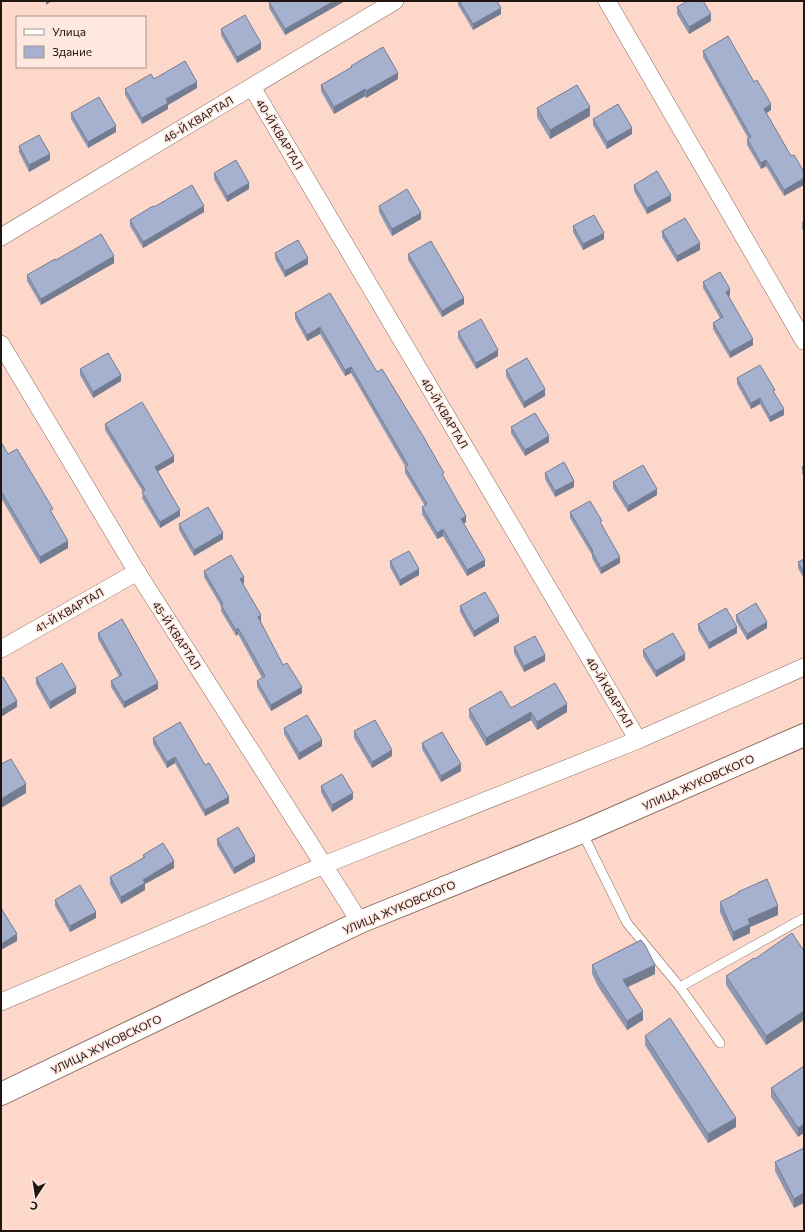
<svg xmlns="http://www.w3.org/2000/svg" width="805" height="1232" font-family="Commissioner,sans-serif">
<rect width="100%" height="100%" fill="#fcd7ca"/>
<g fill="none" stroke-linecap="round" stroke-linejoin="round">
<!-- service casing -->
<g stroke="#8d6d61" stroke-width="10">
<g id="service">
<polyline points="582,832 627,923 680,987"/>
<polyline points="720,1043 680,987 804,918"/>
</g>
</g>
<!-- minor casing -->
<g stroke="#8d6d61" stroke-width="18">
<g id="minor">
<polyline points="607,1 804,341"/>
<polyline points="252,87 638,740"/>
<polyline points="1,237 395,1"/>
<polyline points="1,344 137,572 360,922"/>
<polyline points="1,649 137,572"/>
<polyline points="1,1002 324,865 638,740 804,667"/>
</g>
</g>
<!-- tertiary casing -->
<g stroke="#8d6d61" stroke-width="24">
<polyline id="tertiary" points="1,1094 360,922 582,832 804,735"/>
</g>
<!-- service -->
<use href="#service" stroke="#fff" stroke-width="9"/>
<!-- minor -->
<use href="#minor" stroke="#fff" stroke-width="17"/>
<!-- tertiary -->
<use href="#tertiary" stroke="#fff" stroke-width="22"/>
</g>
<!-- wall -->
<g fill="#8e98b2">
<polygon points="345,1 285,35 269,8 269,2"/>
<polygon points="458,1 497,1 501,14 473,30 458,5"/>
<polygon points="677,7 711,21 689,34 677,14"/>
<polygon points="221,29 261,49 237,63 221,35"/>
<polygon points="703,51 754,82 771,110 766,113 791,156 784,196 766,166 761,169 747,145 747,139 748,138 703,57"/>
<polygon points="351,66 398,79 366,98 365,96 334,114 321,91 321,85 351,68"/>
<polygon points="154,79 197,88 168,105 168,109 142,124 125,95 125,89"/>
<polygon points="537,108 590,116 550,139 537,117"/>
<polygon points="71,113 116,132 88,148 71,119"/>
<polygon points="593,119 632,134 607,149 593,125"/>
<polygon points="19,146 50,160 29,172 19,152"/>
<polygon points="214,173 249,189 227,202 214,179"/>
<polygon points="634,185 671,201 647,214 634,191"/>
<polygon points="379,206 421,219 392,236 379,212"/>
<polygon points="154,207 204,212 143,248 130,226 130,220"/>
<polygon points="804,221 804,232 802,229 802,222"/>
<polygon points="573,226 604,239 583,250 573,232"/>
<polygon points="662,231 700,250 677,262 662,237"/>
<polygon points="275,253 308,264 285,277 275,259"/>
<polygon points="408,254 464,304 442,317 408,260"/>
<polygon points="56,260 114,263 41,305 27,281 27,275"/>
<polygon points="703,282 730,295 729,296 753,345 730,358 713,329 713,323 720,318 703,288"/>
<polygon points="330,293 377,372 444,478 466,522 464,524 485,566 467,576 443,536 437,539 422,514 422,507 425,506 405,473 405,466 351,373 345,376 320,334 307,341 295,319 295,313"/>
<polygon points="458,332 498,356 476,369 458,338"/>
<polygon points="80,369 121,381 93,398 80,375"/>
<polygon points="506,370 545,396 524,408 506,376"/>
<polygon points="737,378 775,394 784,415 770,422 760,404 751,409 737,384"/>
<polygon points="105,424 174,462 158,471 180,516 160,528 142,498 143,492 105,430"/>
<polygon points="511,427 549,442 525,456 511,433"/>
<polygon points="1,442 8,454 53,514 68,548 40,564 1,498"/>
<polygon points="804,466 804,477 802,473 802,467"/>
<polygon points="545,473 574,487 555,497 545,479"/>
<polygon points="613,482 657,495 628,512 613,488"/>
<polygon points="570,512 602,525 620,563 601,574 592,558 592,555 570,518"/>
<polygon points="179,524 223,539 194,556 179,530"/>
<polygon points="804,559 804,579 798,568 798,562"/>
<polygon points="390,561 419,575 400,586 390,567"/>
<polygon points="204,571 244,583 243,583 261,621 260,622 283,665 302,693 271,711 257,687 257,681 262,678 238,634 236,636 221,611 221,606 204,577"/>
<polygon points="460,606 499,622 474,637 460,612"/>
<polygon points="736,615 767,628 747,640 736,621"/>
<polygon points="698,624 737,633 709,649 698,630"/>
<polygon points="98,633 158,689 124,708 111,687 111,681 119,676 98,639"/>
<polygon points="514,647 545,661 524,672 514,653"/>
<polygon points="643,650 685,660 656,677 643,656"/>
<polygon points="36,678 76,693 50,709 36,684"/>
<polygon points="511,708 567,712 537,730 531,720 486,746 469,717 469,709"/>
<polygon points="284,728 322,746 299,760 284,734"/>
<polygon points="354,731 392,756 372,768 354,738"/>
<polygon points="153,738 205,765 229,803 205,816 175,763 167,768 153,744"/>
<polygon points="422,743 461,771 441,782 422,749"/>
<polygon points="321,786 353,799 332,812 321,792"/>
<polygon points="217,839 255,862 234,874 217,845"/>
<polygon points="143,855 174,868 145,884 145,890 121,904 110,884 110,877 143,858"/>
<polygon points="738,892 778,915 750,927 750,933 733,941 720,912 720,902 738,894"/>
<polygon points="55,900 96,918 70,932 55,906"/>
<polygon points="804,951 804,1020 766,1045 726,985 726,976 755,959"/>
<polygon points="592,965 655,974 628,987 643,1020 627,1030 599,988 592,974"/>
<polygon points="645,1036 736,1127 708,1143 645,1045"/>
<polygon points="804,1066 798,1137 771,1097 771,1088"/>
<polygon points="804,1148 794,1208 775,1171 775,1162"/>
</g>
<!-- shaded-wall -->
<g fill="#747c91">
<polygon points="46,1 52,1 46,5"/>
<polygon points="334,1 345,1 285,35 285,29"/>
<polygon points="501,8 501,14 473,30 473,24"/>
<polygon points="711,14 711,21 689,34 689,27"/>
<polygon points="261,43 261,49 237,63 237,57"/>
<polygon points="398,73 398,79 366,98 366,91"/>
<polygon points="197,82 197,88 168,105 168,109 142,124 142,118 166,99"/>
<polygon points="365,89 365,96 334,114 334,107"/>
<polygon points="771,104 771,110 764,115 764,109"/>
<polygon points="590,107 590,116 550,139 550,130"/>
<polygon points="116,126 116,132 88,148 88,142"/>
<polygon points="632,128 632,134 607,149 607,142"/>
<polygon points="50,154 50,160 29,172 29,165"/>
<polygon points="766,160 766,166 761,169 761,163"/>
<polygon points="804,178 804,185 784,196 784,190"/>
<polygon points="249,183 249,189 227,202 227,196"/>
<polygon points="671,195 671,201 647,214 647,208"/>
<polygon points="204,206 204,212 143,248 143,242"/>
<polygon points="421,213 421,219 392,236 392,229"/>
<polygon points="604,233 604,239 583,250 583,244"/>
<polygon points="700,243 700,250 677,262 677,256"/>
<polygon points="114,256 114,263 41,305 41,299"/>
<polygon points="308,258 308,264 285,277 285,271"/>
<polygon points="730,289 730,295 726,298 726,292"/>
<polygon points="464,298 464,304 442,317 442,311"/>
<polygon points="320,327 320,334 307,341 307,335"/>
<polygon points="753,339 753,345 730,358 730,352"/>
<polygon points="498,350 498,356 476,369 476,363"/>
<polygon points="351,367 351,373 345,376 345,370"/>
<polygon points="121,375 121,381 93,398 93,392"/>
<polygon points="545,389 545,396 524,408 524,402"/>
<polygon points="760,398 760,404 751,409 751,403"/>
<polygon points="784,409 784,415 770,422 770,417"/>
<polygon points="549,436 549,442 525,456 525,450"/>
<polygon points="174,456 174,462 155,473 155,467"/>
<polygon points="574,481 574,487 555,497 555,491"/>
<polygon points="657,489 657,495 628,512 628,506"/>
<polygon points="180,510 180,516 160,528 160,522"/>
<polygon points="466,516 466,522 461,525 461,519"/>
<polygon points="443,529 443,536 437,539 437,533"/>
<polygon points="223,533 223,539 194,556 194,550"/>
<polygon points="68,541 68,548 40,564 40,557"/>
<polygon points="620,557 620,563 601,574 601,568"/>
<polygon points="485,560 485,566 467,576 467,570"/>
<polygon points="419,569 419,575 400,586 400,580"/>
<polygon points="244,577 244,583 240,585 240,579"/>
<polygon points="261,615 261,621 258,623 258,617"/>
<polygon points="499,616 499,622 474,637 474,631"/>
<polygon points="767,622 767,628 747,640 747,634"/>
<polygon points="737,627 737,633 709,649 709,643"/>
<polygon points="238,628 238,634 236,636 236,630"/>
<polygon points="685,654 685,660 656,677 656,671"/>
<polygon points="545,655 545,661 524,672 524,666"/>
<polygon points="158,683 158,689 124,708 124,702"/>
<polygon points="76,687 76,693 50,709 50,702"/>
<polygon points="302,687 302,693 271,711 271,705"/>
<polygon points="17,701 17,707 1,717 1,710"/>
<polygon points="567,704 567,712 537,730 537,722"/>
<polygon points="531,712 531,720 486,746 486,738"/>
<polygon points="322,740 322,746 299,760 299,753"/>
<polygon points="392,750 392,756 372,768 372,762"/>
<polygon points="175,757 175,763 167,768 167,762"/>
<polygon points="461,764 461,771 441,782 441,776"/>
<polygon points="26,784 26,793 1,808 1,799"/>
<polygon points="353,793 353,799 332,812 332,805"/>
<polygon points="229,797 229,803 205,816 205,810"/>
<polygon points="255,856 255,862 234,874 234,868"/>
<polygon points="174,861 174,868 145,884 145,890 121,904 121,897 143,880"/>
<polygon points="778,906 778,915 750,927 750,933 733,941 733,932 748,919"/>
<polygon points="96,912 96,918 70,932 70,926"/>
<polygon points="17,934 17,941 1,950 1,944"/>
<polygon points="655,965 655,974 623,989 623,980"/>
<polygon points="643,1011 643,1020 627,1030 627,1021"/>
<polygon points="804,1011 804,1020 766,1045 766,1036"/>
<polygon points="736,1118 736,1127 708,1143 708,1134"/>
<polygon points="804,1124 804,1133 798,1137 798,1128"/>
<polygon points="804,1193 804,1203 794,1208 794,1199"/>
</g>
<!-- building -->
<g fill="#a5b1cf" stroke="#747c91">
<polygon points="271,1 334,1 285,29 269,2"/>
<polygon points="459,1 497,1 501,8 473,24"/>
<polygon points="688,1 703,1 711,14 689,27 677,7"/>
<polygon points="245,15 261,43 237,57 221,29"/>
<polygon points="728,36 754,82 757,80 771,104 764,109 791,156 794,155 804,172 804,178 784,190 766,160 761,163 747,139 751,137 703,51"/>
<polygon points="383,47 398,73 366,91 365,89 334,107 321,85 352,67 351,66"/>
<polygon points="185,61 197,82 166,99 168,103 142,118 125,89 151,74 154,79"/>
<polygon points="577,85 590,107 550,130 537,108"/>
<polygon points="99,97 116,126 88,142 71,113"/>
<polygon points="618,104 632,128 607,142 593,119"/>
<polygon points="39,135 50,154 29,165 19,146"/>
<polygon points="236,160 249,183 227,196 214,173"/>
<polygon points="657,171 671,195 647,208 634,185"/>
<polygon points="192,185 204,206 143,242 130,220 153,206 154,207"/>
<polygon points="407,189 421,213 392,229 379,206"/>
<polygon points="594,215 604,233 583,244 573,226"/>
<polygon points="685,218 700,243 677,256 662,231"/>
<polygon points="101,234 114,256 41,299 27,275 55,259 56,260"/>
<polygon points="298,240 308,258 285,271 275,253"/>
<polygon points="431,241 464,298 442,311 408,254"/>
<polygon points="720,272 730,289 726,292 753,339 730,352 713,323 723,317 703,282"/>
<polygon points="330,293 377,372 382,369 423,436 444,473 442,474 466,516 461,519 485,560 467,570 443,529 437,533 422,507 427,504 405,467 408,465 351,367 345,370 320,327 307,335 295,313"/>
<polygon points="481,319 498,350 476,363 458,332"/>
<polygon points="108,353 121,375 93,392 80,369"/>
<polygon points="527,358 545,389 524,402 506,370"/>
<polygon points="760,365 775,390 773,391 784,409 770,417 760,398 751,403 737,378"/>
<polygon points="142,402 174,456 155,467 180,510 160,522 142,492 145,490 105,424"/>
<polygon points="535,413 549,436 525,450 511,427"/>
<polygon points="1,442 8,454 17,449 53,509 50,510 68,541 40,557 1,491"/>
<polygon points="564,462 574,481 555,491 545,473"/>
<polygon points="643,465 657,489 628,506 613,482"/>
<polygon points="804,466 804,471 802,467"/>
<polygon points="590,501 602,521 600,522 620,557 601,568 592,552 593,551 570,512"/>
<polygon points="208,507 223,533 194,550 179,524"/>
<polygon points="409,551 419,569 400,580 390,561"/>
<polygon points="231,555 244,577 240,579 261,615 258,617 283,665 287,663 302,687 271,705 257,681 265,676 238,628 236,630 221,605 223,604 204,571"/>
<polygon points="804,559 804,573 798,562"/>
<polygon points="485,592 499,616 474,631 460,606"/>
<polygon points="756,603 767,622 747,634 736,615"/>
<polygon points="726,608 737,627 709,643 698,624"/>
<polygon points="122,619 158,683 124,702 111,681 122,675 98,633"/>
<polygon points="673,633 685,654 656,671 643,650"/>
<polygon points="535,636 545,655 524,666 514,647"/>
<polygon points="62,663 76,687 50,702 36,678"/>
<polygon points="3,677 17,701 1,710 1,678"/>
<polygon points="555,683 567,704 537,722 531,712 486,738 469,709 501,691 511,708"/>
<polygon points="307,715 322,740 299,753 284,728"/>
<polygon points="375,720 392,750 372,762 354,731"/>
<polygon points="180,722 205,765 209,763 229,797 205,810 175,757 167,762 153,738"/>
<polygon points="442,732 461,764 441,776 422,743"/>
<polygon points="11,759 26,784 1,799 1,764"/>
<polygon points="342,774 353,793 332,805 321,786"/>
<polygon points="238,827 255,856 234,868 217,839"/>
<polygon points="163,843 174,861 143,880 145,883 121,897 110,877 145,857 143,855"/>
<polygon points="767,879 778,906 748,919 750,924 733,932 720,902 738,893 738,892"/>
<polygon points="80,885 96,912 70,926 55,900"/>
<polygon points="1,908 17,934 1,944"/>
<polygon points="792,933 804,951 804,1011 766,1036 726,976 754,958 755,959"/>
<polygon points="641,940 645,945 655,965 623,980 643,1011 627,1021 599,979 592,965"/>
<polygon points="670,1018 736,1118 708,1134 645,1036"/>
<polygon points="804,1066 804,1124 798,1128 771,1088"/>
<polygon points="804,1148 804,1193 794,1199 775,1162"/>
</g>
<g text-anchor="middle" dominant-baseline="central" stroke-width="3" stroke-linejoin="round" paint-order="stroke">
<!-- street labels -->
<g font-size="11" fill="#211510" stroke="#ffe8e0">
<text transform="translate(198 119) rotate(-31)">46-Й КВАРТАЛ</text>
<text transform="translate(280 134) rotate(59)">40-Й КВАРТАЛ</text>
<text transform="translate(445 413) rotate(59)">40-Й КВАРТАЛ</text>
<text transform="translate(69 610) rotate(-30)">41-Й КВАРТАЛ</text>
<text transform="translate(177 635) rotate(57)">45-Й КВАРТАЛ</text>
<text transform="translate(610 692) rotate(59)">40-Й КВАРТАЛ</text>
<text transform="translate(698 782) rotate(-24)">УЛИЦА ЖУКОВСКОГО</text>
<text transform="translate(399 907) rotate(-23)">УЛИЦА ЖУКОВСКОГО</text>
<text transform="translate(106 1044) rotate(-26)">УЛИЦА ЖУКОВСКОГО</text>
</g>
</g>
<!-- border -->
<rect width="805" height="1232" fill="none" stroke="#211510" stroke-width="4"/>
<!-- legend -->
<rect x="16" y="16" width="130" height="52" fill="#ffe8e0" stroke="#a6948d"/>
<rect x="24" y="29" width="20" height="6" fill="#ffffff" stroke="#a6948d"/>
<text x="52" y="36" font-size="12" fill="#211510">Улица</text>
<rect x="24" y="46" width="20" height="12" fill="#a5b1cf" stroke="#a6948d"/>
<text x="52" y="56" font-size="12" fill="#211510">Здание</text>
<!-- north arrow -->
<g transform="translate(36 1196) rotate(192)" stroke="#ffe8e0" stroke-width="3" paint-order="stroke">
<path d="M0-3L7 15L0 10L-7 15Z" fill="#211510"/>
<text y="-6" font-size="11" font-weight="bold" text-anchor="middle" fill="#211510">С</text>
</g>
</svg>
